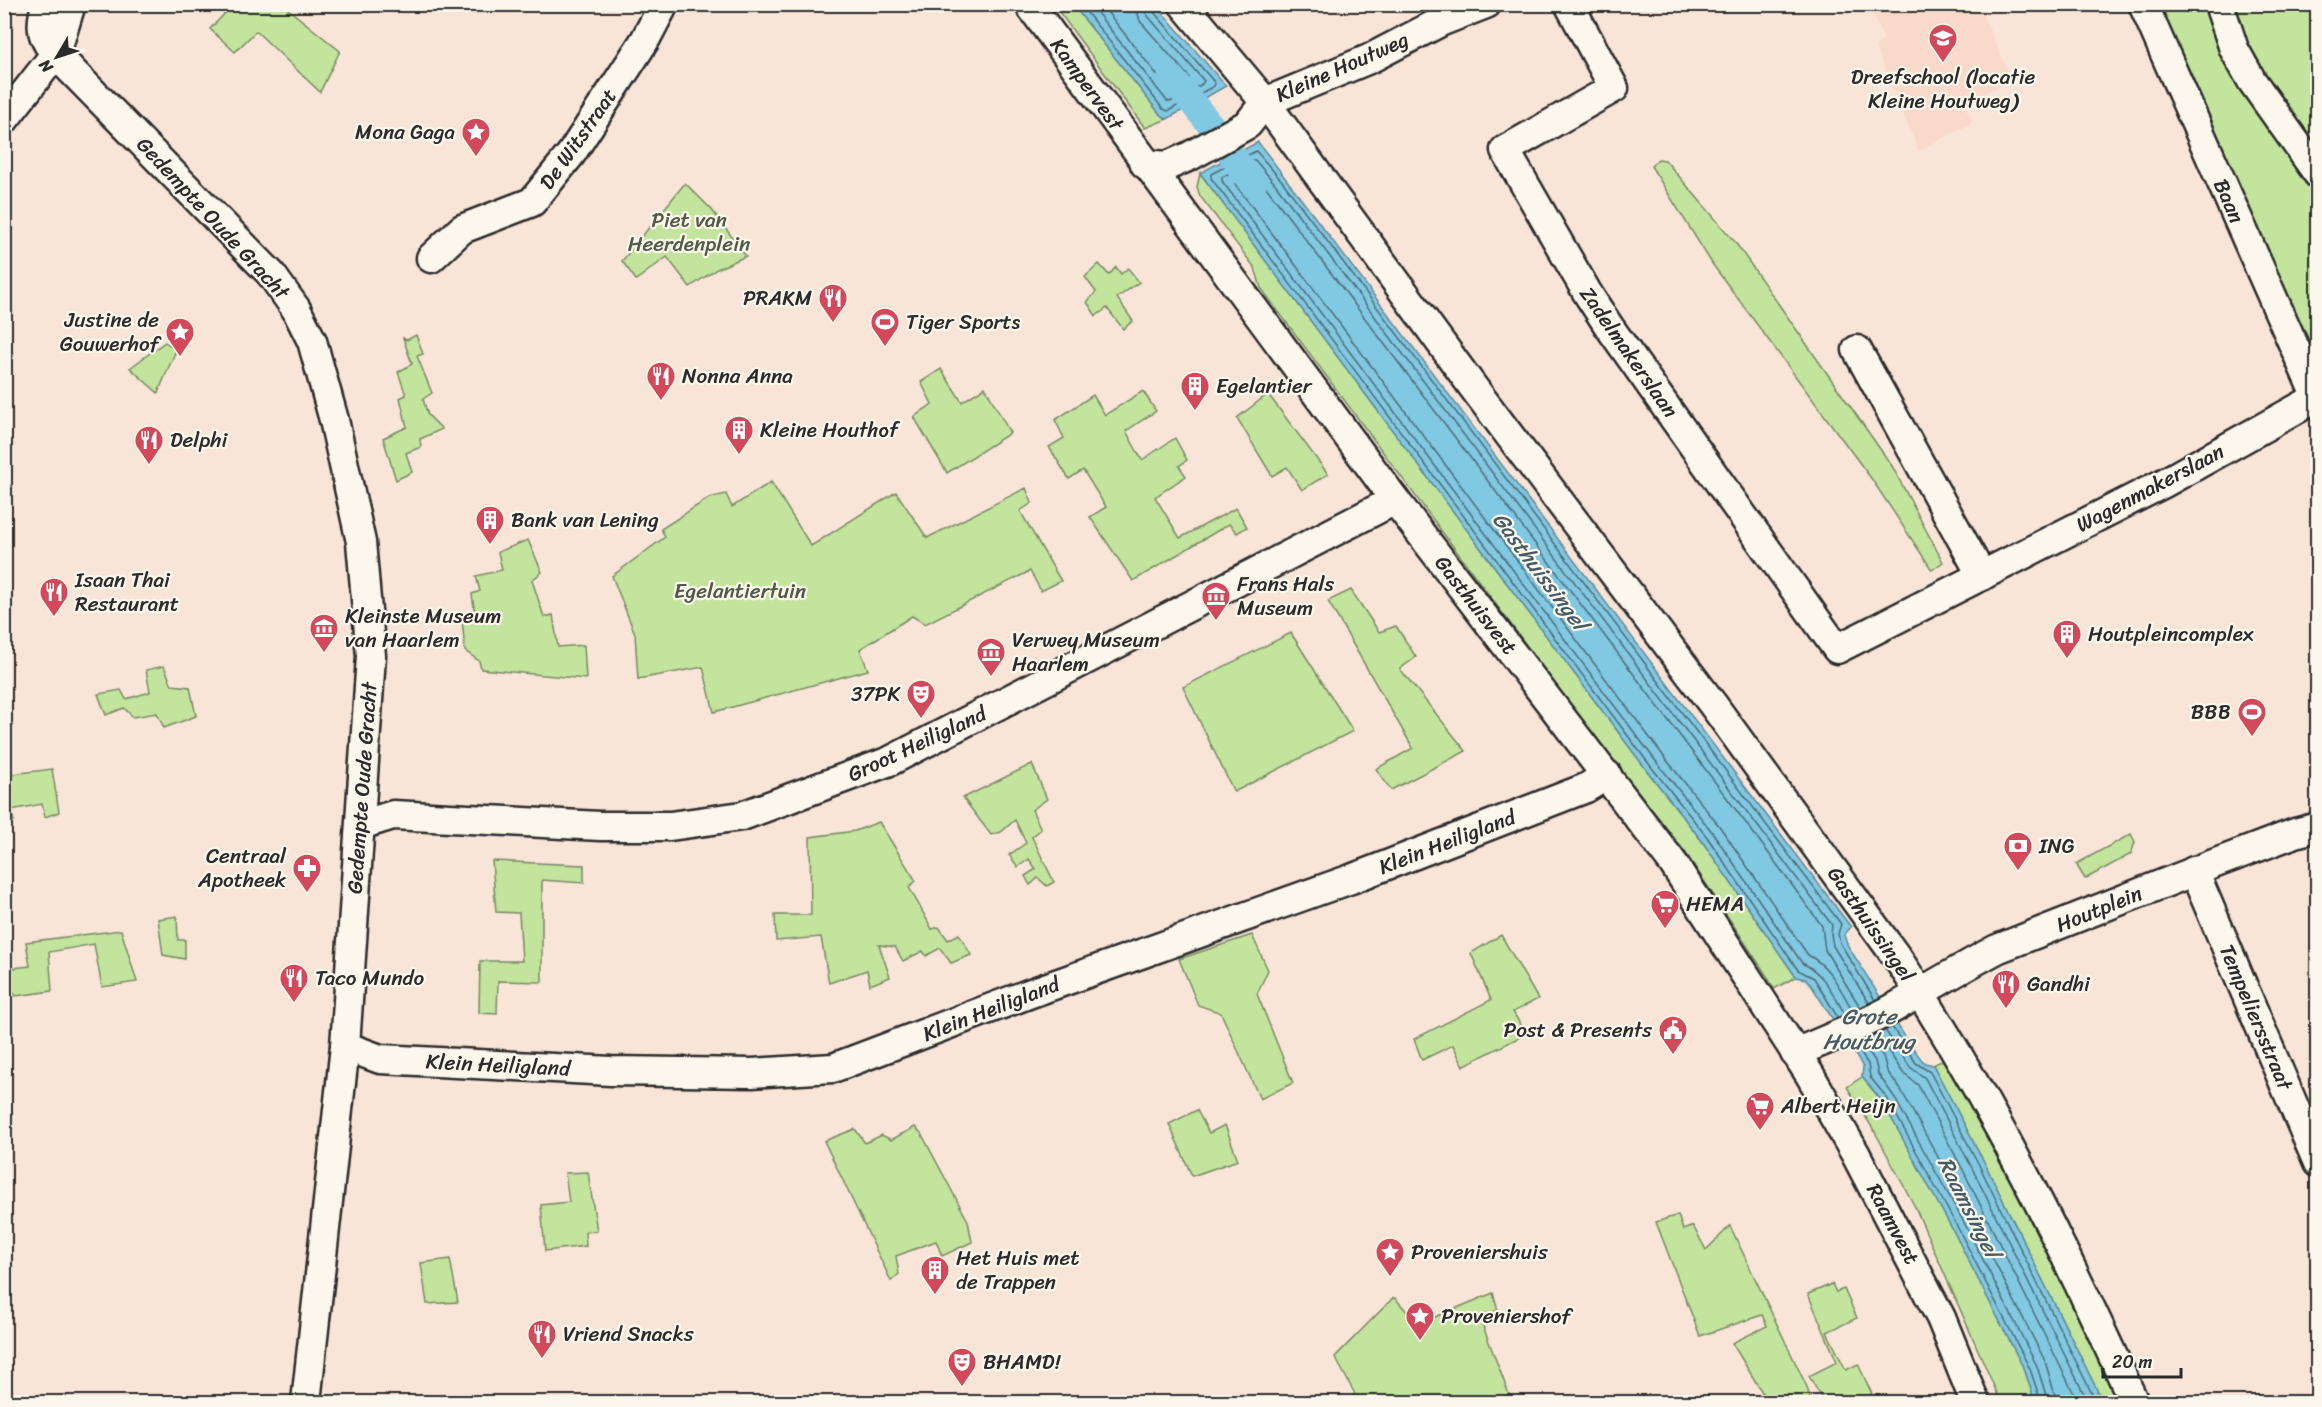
<svg xmlns="http://www.w3.org/2000/svg" width="2322" height="1407" font-family="Sriracha,sans-serif">
<rect width="100%" height="100%" fill="#f9e5d8"/>
<filter id="ink" filterUnits="userSpaceOnUse"><feTurbulence type="fractalNoise" baseFrequency=".0167" numOctaves="2"/><feDisplacementMap in="SourceGraphic" scale="12" xChannelSelector="R" yChannelSelector="G"/><feConvolveMatrix kernelMatrix="1 2 1 2 8 2 1 2 1" color-interpolation-filters="sRGB"/></filter>
<g filter="url(#ink)">
<!-- built -->
<polygon fill="#f8d9ca" points="1869,5 1978,5 2012,80 1964,103 1973,122 1919,151 1875,46 1884,40"/>
<!-- green -->
<g fill="#c3e49d" stroke="#778864" stroke-width="1.5">
<polygon points="233,5 283,5 340,51 320,92 256,31 235,52 210,29"/>
<polygon points="1054,5 1073,5 1159,113 1167,119 1145,128"/>
<polygon points="2149,5 2317,5 2317,377"/>
<polygon points="1658,159 1665,160 1735,242 1892,466 1943,562 1932,570 1873,481 1713,265 1651,166"/>
<polygon points="1200,173 1648,772 1702,841 1796,977 1774,989 1767,976 1685,852 1576,712 1261,288 1255,268 1200,196 1197,187"/>
<polygon points="685,183 712,210 746,256 717,269 690,287 667,257 636,280 622,261"/>
<polygon points="1099,264 1109,275 1116,267 1121,274 1128,268 1139,282 1117,298 1133,321 1123,329 1107,308 1096,316 1087,302 1096,292 1085,277"/>
<polygon points="416,335 423,354 417,356 432,393 423,399 428,415 442,429 420,439 421,447 406,453 412,472 396,480 383,438 407,427 400,398 406,395 398,372 412,364 403,338 407,340"/>
<polygon points="165,342 176,350 158,393 130,368"/>
<polygon points="941,369 962,402 985,387 1010,433 947,473 914,417 932,404 921,382"/>
<polygon points="1143,391 1156,411 1126,431 1142,460 1175,438 1187,460 1179,466 1186,476 1155,497 1180,538 1236,508 1247,527 1237,533 1229,524 1133,581 1090,517 1106,507 1083,470 1069,479 1049,447 1064,438 1055,420 1093,395 1105,415"/>
<polygon points="1268,394 1328,474 1302,490 1287,467 1272,476 1237,418"/>
<polygon points="771,482 811,546 896,492 927,538 1026,488 1032,503 1020,511 1061,581 1041,591 1030,571 925,624 912,616 860,649 868,670 714,712 703,667 638,679 635,634 612,576 665,537 661,529 709,498 726,494 732,507"/>
<polygon points="528,540 542,572 532,580 544,617 553,615 558,647 584,645 586,679 481,669 479,661 465,651 462,618 475,615 472,594 480,591 476,576 502,570 498,552"/>
<polygon points="1351,590 1379,632 1396,626 1416,657 1400,669 1466,751 1391,790 1376,769 1413,748 1328,601"/>
<polygon points="1291,633 1353,731 1234,792 1183,687"/>
<polygon points="164,666 172,685 190,687 196,716 164,728 157,713 133,717 124,708 106,715 98,694 121,690 126,699 150,692 146,670"/>
<polygon points="1032,764 1047,799 1032,810 1041,829 1032,837 1054,882 1047,886 1038,878 1030,885 1025,876 1036,869 1029,859 1018,867 1009,855 1026,843 1015,820 1001,832 991,835 963,798"/>
<polygon points="52,769 59,812 45,817 42,804 11,810 14,821 5,824 5,775"/>
<polygon points="879,822 916,881 909,887 932,929 939,927 948,940 959,934 971,955 951,963 940,948 926,956 923,951 903,961 895,947 879,945 890,977 870,985 867,970 829,983 821,937 776,941 775,915 811,915 810,837 855,831"/>
<polygon points="2131,834 2135,842 2131,854 2085,879 2076,864"/>
<polygon points="492,861 584,865 584,883 542,880 542,982 498,981 497,1014 479,1013 480,961 522,961 519,913 496,912"/>
<polygon points="177,916 178,940 185,940 185,959 163,955 158,919"/>
<polygon points="121,930 137,982 102,987 94,944 49,952 52,991 16,996 7,983 5,984 5,969 30,966 26,942"/>
<polygon points="1252,935 1268,970 1257,994 1293,1083 1260,1099 1221,1013 1198,1005 1179,959"/>
<polygon points="1501,935 1538,999 1513,1012 1526,1034 1463,1066 1453,1045 1422,1060 1414,1039 1491,1000 1471,953"/>
<polygon points="1943,1060 1995,1145 2077,1305 2119,1402 2103,1402 1983,1160 1933,1065"/>
<polygon points="1862,1077 1882,1101 1955,1234 2025,1371 2035,1402 2001,1402 1915,1207 1875,1132 1847,1087"/>
<polygon points="1197,1110 1209,1133 1225,1125 1238,1160 1192,1176 1169,1124"/>
<polygon points="915,1127 921,1133 968,1221 972,1242 942,1256 936,1241 896,1256 899,1274 891,1281 824,1141 855,1129 865,1143 882,1135 891,1140"/>
<polygon points="588,1172 597,1231 585,1232 586,1246 545,1251 541,1205 569,1202 565,1173"/>
<polygon points="1678,1215 1683,1230 1693,1226 1706,1250 1730,1226 1807,1387 1811,1402 1789,1402 1785,1396 1768,1402 1732,1343 1767,1326 1762,1315 1700,1336 1656,1222"/>
<polygon points="450,1259 458,1302 427,1304 421,1263"/>
<polygon points="1832,1284 1836,1292 1844,1289 1857,1318 1827,1332 1846,1370 1858,1364 1872,1394 1865,1397 1866,1402 1824,1402 1809,1376 1837,1362 1808,1294"/>
<polygon points="1493,1293 1498,1310 1479,1316 1512,1402 1356,1402 1353,1396 1355,1394 1335,1357 1393,1298 1395,1298 1418,1324"/>
</g>
<!-- water -->
<g fill="#81c8e2" stroke="#5f8999" stroke-width="1.5">
<polygon points="1073,5 1156,5 1226,86 1167,119 1159,113"/>
<polygon points="1258,142 1851,927 1844,935 1848,946 1907,1040 1921,1059 1925,1063 1933,1065 1983,1160 2103,1402 2035,1402 2025,1371 1955,1234 1882,1101 1862,1077 1863,1067 1813,988 1806,979 1796,977 1702,841 1648,772 1200,173"/>
</g>
<g fill="none" stroke-linecap="round" stroke-linejoin="round">
<!-- shore -->
<g stroke="#4d6a74" stroke-width="1.5">
<polyline points="1080,4 1163,109 1168,111 1214,86 1215,83 1153,11 1152,4"/>
<polyline points="1090,4 1167,101 1170,102 1202,84 1204,81 1147,15 1144,4"/>
<polyline points="1101,4 1169,90 1173,90 1188,81 1189,77 1140,21 1135,4"/>
<path d="M1853,1011C1840,989 1831,967 1808,955L1720,827L1665,758L1235,184L1236,180L1253,172L1269,191L1767,851L1822,926L1825,950L1860,1007"/>
<path d="M1845,1014C1832,993 1825,974 1802,963L1713,833L1658,764L1222,181V177L1255,160L1276,185L1832,925L1831,934L1833,946L1869,1003"/>
<polyline points="1838,1018 1814,978 1798,970 1707,837 1652,768 1211,178 1211,174 1256,151 1282,181 1841,924 1838,934 1840,943 1875,1000"/>
<polyline points="1892,1027 1916,1063 1930,1072 1978,1163 2096,1402"/>
<polyline points="1885,1030 1910,1067 1925,1078 1971,1166 2088,1402"/>
<polyline points="1877,1034 1903,1073 1918,1085 1963,1170 2078,1402"/>
<polyline points="1870,1038 1883,1056 1887,1071 1901,1090 1975,1224 2045,1361 2057,1402"/>
<polyline points="1862,1042 1875,1061 1878,1074 1893,1095 1967,1228 2037,1366 2048,1402"/>
<polyline points="1855,1045 1868,1064 1870,1077 1887,1098 1960,1232 2030,1369 2041,1402"/>
</g>
<!-- canal -->
<polyline stroke="#81c8e2" stroke-width="27" points="1171,77 1213,128 1253,185"/>
<!-- minor casing -->
<g stroke="#2b2b2b" stroke-width="33">
<g id="minor">
<path d="M47,4C34,37 51,48 72,71L271,274L296,309L312,341L334,420L361,542L371,656L345,1046L306,1402"/>
<polyline points="1029,4 1395,500 1673,863 1810,1075 1855,1153 1941,1318 1975,1402"/>
<path d="M1183,4L1265,102L1473,387L1714,706L1898,959C1991,1099 2065,1250 2134,1402"/>
<polyline points="1569,4 1614,88 1505,150 1588,294 1608,325 1837,649 2164,483 2318,397"/>
<polyline points="2143,4 2317,398"/>
<polyline points="2219,4 2234,49 2252,81 2318,174"/>
<polyline points="4,120 56,53 71,4"/>
<polyline points="1145,164 1167,166 1190,156 1248,124 1265,102 1369,59 1440,22 1486,4"/>
<polyline points="431,258 462,229 532,202 571,154 645,40 664,4"/>
<polyline points="1857,350 1982,576"/>
<polyline points="361,825 393,815 600,826 670,826 742,816 890,761 1395,500"/>
<polyline points="2194,871 2318,1163"/>
<polyline points="345,1046 380,1059 611,1071 752,1073 833,1068 1031,993 1351,879 1586,788 1607,775"/>
<path d="M1795,1053C1828,1039 1861,1026 1892,1009C1927,989 1961,968 1997,949L2208,866L2295,833L2318,827"/>
</g>
</g>
<!-- minor -->
<use href="#minor" stroke="#fbf7ec" stroke-width="28"/>
</g>
</g>
<!-- icons -->
<defs>
<g id="school-pin" transform="scale(1.5)"><path d="M0 17L-7.5 6A9.5 9.5 0 1 1 7.5 6Z" fill="#d1495b" stroke="#fbf7ec"/><path d="M0-5L7-2L0 1L-7-2ZM-4 1L0 2.5L4 1V4Q0 6-4 4Z" fill="#fff"/></g>
<g id="sight-pin" transform="scale(1.5)"><path d="M0 17L-7.5 6A9.5 9.5 0 1 1 7.5 6Z" fill="#d1495b" stroke="#fbf7ec"/><path d="M0-6L1.8-2.2L6-1.7L2.9 1.2L3.7 5.4L0 3.3L-3.7 5.4L-2.9 1.2L-6-1.7L-1.8-2.2Z" fill="#fff"/></g>
<g id="restaurant-pin" transform="scale(1.5)"><path d="M0 17L-7.5 6A9.5 9.5 0 1 1 7.5 6Z" fill="#d1495b" stroke="#fbf7ec"/><path d="M-5-6h1v4h1v-4h1v4h1v-4h1v5L-1.5 .5V6h-2V.5L-5-1ZM5-6V6H3V1.5H1.5Q1.5-4 5-6Z" fill="#fff"/></g>
<g id="stadium-pin" transform="scale(1.5)"><path d="M0 17L-7.5 6A9.5 9.5 0 1 1 7.5 6Z" fill="#d1495b" stroke="#fbf7ec"/><path d="M0-5a6.5 5 0 1 0 0 10a6.5 5 0 1 0 0-10ZM-3.5-1.8h7v3.6h-7Z" fill="#fff"/></g>
<g id="building-pin" transform="scale(1.5)"><path d="M0 17L-7.5 6A9.5 9.5 0 1 1 7.5 6Z" fill="#d1495b" stroke="#fbf7ec"/><path d="M-4-6H4V6H1V3H-1V6H-4ZM-2.5-4.3h1.7v1.8h-1.7ZM.8-4.3h1.7v1.8H.8ZM-2.5-1h1.7V.8h-1.7ZM.8-1h1.7V.8H.8Z" fill="#fff"/></g>
<g id="museum-pin" transform="scale(1.5)"><path d="M0 17L-7.5 6A9.5 9.5 0 1 1 7.5 6Z" fill="#d1495b" stroke="#fbf7ec"/><path d="M0-6L6-3V-2H-6V-3ZM-5-1h2V3h-2ZM-1-1h2V3h-2ZM3-1h2V3H3ZM-6 4H6V6H-6Z" fill="#fff"/></g>
<g id="theatre-pin" transform="scale(1.5)"><path d="M0 17L-7.5 6A9.5 9.5 0 1 1 7.5 6Z" fill="#d1495b" stroke="#fbf7ec"/><path d="M-5-5.5Q0-4 5-5.5V0Q5 5 0 6Q-5 5-5 0ZM-3.3-2.5H-1v1.5H-3.3ZM1-2.5H3.3v1.5H1ZM-2.8 1Q0 5.5 2.8 1Z" fill="#fff"/></g>
<g id="bank-pin" transform="scale(1.5)"><path d="M0 17L-7.5 6A9.5 9.5 0 1 1 7.5 6Z" fill="#d1495b" stroke="#fbf7ec"/><path d="M-6-4H6V4H-6ZM0-2.3a2.3 2.3 0 1 0 0 4.6a2.3 2.3 0 1 0 0-4.6Z" fill="#fff"/></g>
<g id="pharmacy-pin" transform="scale(1.5)"><path d="M0 17L-7.5 6A9.5 9.5 0 1 1 7.5 6Z" fill="#d1495b" stroke="#fbf7ec"/><path d="M-2-6h4v4h4v4h-4v4h-4v-4h-4v-4h4Z" fill="#fff"/></g>
<g id="supermarket-pin" transform="scale(1.5)"><path d="M0 17L-7.5 6A9.5 9.5 0 1 1 7.5 6Z" fill="#d1495b" stroke="#fbf7ec"/><path d="M-6-5.5h2.5l.6 2H6L4.5 2H-2.5L-4.4-4H-6ZM-1.5 3.2a1.3 1.3 0 1 0 .1 0ZM3 3.2a1.3 1.3 0 1 0 .1 0Z" fill="#fff"/></g>
<g id="civic-pin" transform="scale(1.5)"><path d="M0 17L-7.5 6A9.5 9.5 0 1 1 7.5 6Z" fill="#d1495b" stroke="#fbf7ec"/><path d="M-.6-6.5H3V-4.5H.6V-3L4-1V1h2V6H-6V1h2V-1L-.6-3ZM-1.2 2.5V6h2.4V2.5Z" fill="#fff"/></g>
</defs>
<g fill-rule="evenodd">
<use href="#school-pin" x="1943" y="38"/>
<use href="#sight-pin" x="476" y="132"/>
<use href="#restaurant-pin" x="833" y="298"/>
<use href="#stadium-pin" x="885" y="322"/>
<use href="#sight-pin" x="180" y="332"/>
<use href="#restaurant-pin" x="661" y="376"/>
<use href="#building-pin" x="1195" y="386"/>
<use href="#building-pin" x="739" y="430"/>
<use href="#restaurant-pin" x="149" y="440"/>
<use href="#building-pin" x="490" y="520"/>
<use href="#restaurant-pin" x="54" y="592"/>
<use href="#museum-pin" x="1216" y="596"/>
<use href="#museum-pin" x="324" y="628"/>
<use href="#building-pin" x="2067" y="634"/>
<use href="#museum-pin" x="991" y="652"/>
<use href="#theatre-pin" x="921" y="694"/>
<use href="#stadium-pin" x="2252" y="712"/>
<use href="#bank-pin" x="2018" y="846"/>
<use href="#pharmacy-pin" x="307" y="868"/>
<use href="#supermarket-pin" x="1665" y="904"/>
<use href="#restaurant-pin" x="294" y="978"/>
<use href="#restaurant-pin" x="2006" y="984"/>
<use href="#civic-pin" x="1673" y="1030"/>
<use href="#supermarket-pin" x="1760" y="1106"/>
<use href="#sight-pin" x="1390" y="1252"/>
<use href="#building-pin" x="935" y="1270"/>
<use href="#sight-pin" x="1420" y="1316"/>
<use href="#restaurant-pin" x="542" y="1334"/>
<use href="#theatre-pin" x="962" y="1362"/>
</g>
<g text-anchor="middle" dominant-baseline="central" stroke-width="4.5" stroke-linejoin="round" paint-order="stroke">
<!-- street labels -->
<g font-size="21" fill="#2b2b2b" stroke="#fbf7ec">
<text transform="translate(1342 67) rotate(-24)">Kleine Houtweg</text>
<text transform="translate(1087 84) rotate(54)">Kampervest</text>
<text transform="translate(578 139) rotate(-55)">De Witstraat</text>
<text transform="translate(2229 201) rotate(66)">Baan</text>
<text transform="translate(213 218) rotate(47)">Gedempte Oude Gracht</text>
<text transform="translate(1629 352) rotate(55)">Zadelmakerslaan</text>
<text transform="translate(2150 488) rotate(-28)">Wagenmakerslaan</text>
<text transform="translate(1476 605) rotate(52)">Gasthuisvest</text>
<text transform="translate(917 744) rotate(-25)">Groot Heiligland</text>
<text transform="translate(362 788) rotate(-86)">Gedempte Oude Gracht</text>
<text transform="translate(1447 842) rotate(-21)">Klein Heiligland</text>
<text transform="translate(2099 909) rotate(-22)">Houtplein</text>
<text transform="translate(1871 924) rotate(55)">Gasthuissingel</text>
<text transform="translate(991 1009) rotate(-21)">Klein Heiligland</text>
<text transform="translate(2256 1017) rotate(67)">Tempeliersstraat</text>
<text transform="translate(498 1065) rotate(3)">Klein Heiligland</text>
<text transform="translate(1893 1224) rotate(62)">Raamvest</text>
</g>
<!-- poi labels -->
<g font-size="21" fill="#2b2b2b" stroke="#fbf7ec" text-anchor="start">
<text x="1943" y="77" text-anchor="middle">Dreefschool (locatie<tspan x="1943" dy="24">Kleine Houtweg)</tspan></text>
<text x="455" y="132" text-anchor="end">Mona Gaga</text>
<text x="812" y="298" text-anchor="end">PRAKM</text>
<text x="159" y="320" text-anchor="end">Justine de<tspan x="159" dy="24">Gouwerhof</tspan></text>
<text x="906" y="322">Tiger Sports</text>
<text x="682" y="376">Nonna Anna</text>
<text x="1216" y="386">Egelantier</text>
<text x="760" y="430">Kleine Houthof</text>
<text x="170" y="440">Delphi</text>
<text x="511" y="520">Bank van Lening</text>
<text x="75" y="580">Isaan Thai<tspan x="75" dy="24">Restaurant</tspan></text>
<text x="1237" y="584">Frans Hals<tspan x="1237" dy="24">Museum</tspan></text>
<text x="345" y="616">Kleinste Museum<tspan x="345" dy="24">van Haarlem</tspan></text>
<text x="2088" y="634">Houtpleincomplex</text>
<text x="1012" y="640">Verwey Museum<tspan x="1012" dy="24">Haarlem</tspan></text>
<text x="900" y="694" text-anchor="end">37PK</text>
<text x="2231" y="712" text-anchor="end">BBB</text>
<text x="2039" y="846">ING</text>
<text x="286" y="856" text-anchor="end">Centraal<tspan x="286" dy="24">Apotheek</tspan></text>
<text x="1686" y="904">HEMA</text>
<text x="315" y="978">Taco Mundo</text>
<text x="2027" y="984">Gandhi</text>
<text x="1652" y="1030" text-anchor="end">Post &amp; Presents</text>
<text x="1781" y="1106">Albert Heijn</text>
<text x="1411" y="1252">Proveniershuis</text>
<text x="956" y="1258">Het Huis met<tspan x="956" dy="24">de Trappen</tspan></text>
<text x="1441" y="1316">Proveniershof</text>
<text x="563" y="1334">Vriend Snacks</text>
<text x="983" y="1362">BHAMD!</text>
</g>
<!-- park labels -->
<g font-size="21" fill="#515948" stroke="#fbf7ec">
<text x="689" y="220">Piet van<tspan x="689" dy="24">Heerdenplein</tspan></text>
<text x="740" y="591">Egelantiertuin</text>
</g>
<!-- water labels -->
<g font-size="22" font-style="italic" fill="#455a62" stroke="#fbf7ec">
<text transform="translate(1540 571) rotate(53)">Gasthuissingel</text>
<text x="1869" y="1016">Grote<tspan x="1869" dy="25">Houtbrug</tspan></text>
<text transform="translate(1969 1207) rotate(63)">Raamsingel</text>
</g>
</g>
<!-- margin -->
<rect width="2322" height="1407" fill="none" stroke="#fbf7ec" stroke-width="24"/>
<rect x="12" y="12" width="2298" height="1383" fill="none" stroke="#2b2b2b" stroke-width="2" filter="url(#ink)"/>
<!-- north arrow -->
<g transform="translate(57 57) rotate(231)" stroke="#fbf7ec" stroke-width="4.5" paint-order="stroke">
<path d="M0-4.5L10 22L0 15L-10 22Z" fill="#2b2b2b"/>
<text y="-9" font-size="16" font-weight="bold" text-anchor="middle" fill="#2b2b2b">N</text>
</g>
<!-- scale -->
<path d="M2103 1368v9h78v-9" fill="none" stroke="#2b2b2b" stroke-width="3"/>
<text x="2112" y="1368" font-size="18" fill="#2b2b2b" stroke="#fbf7ec" stroke-width="4.5" paint-order="stroke">20 m</text>
</svg>
